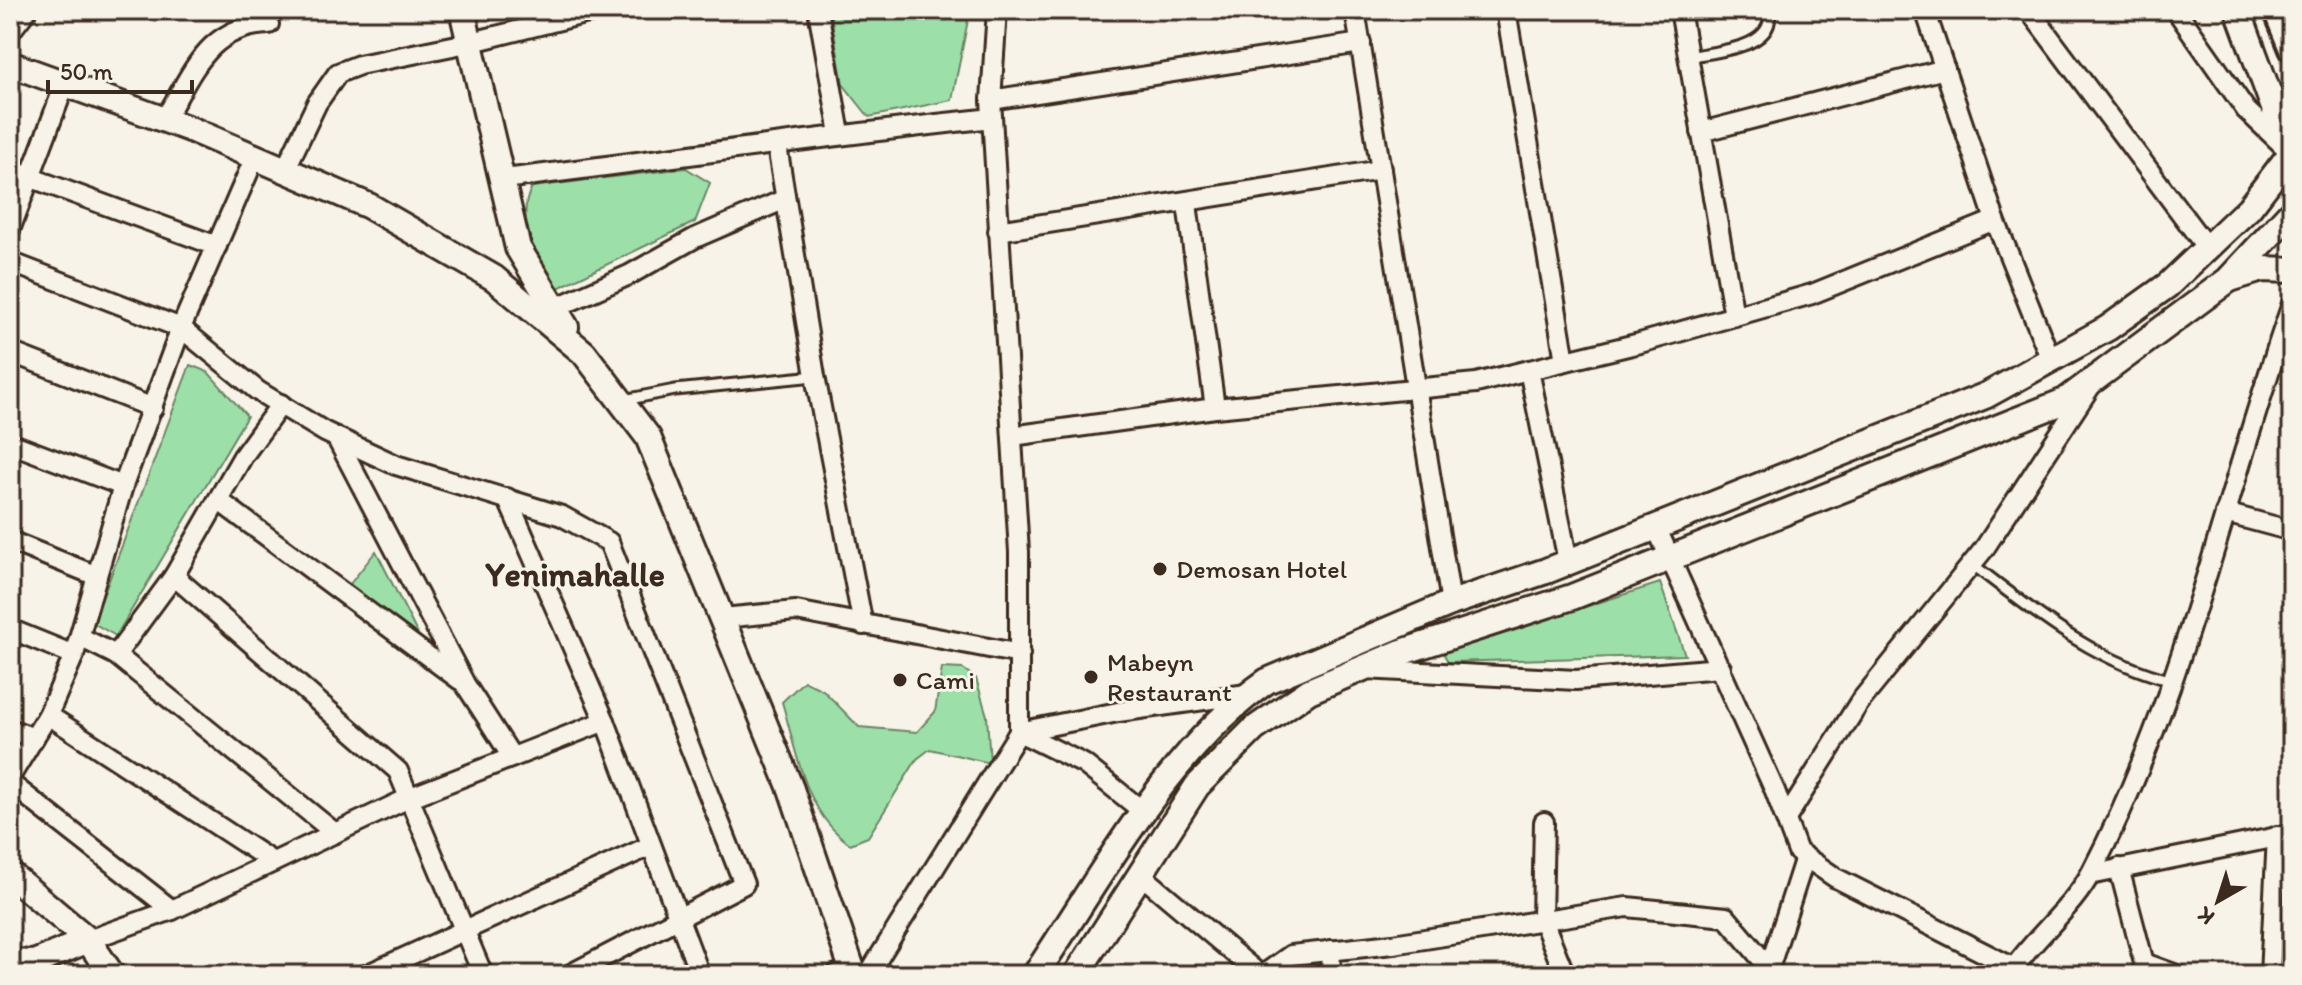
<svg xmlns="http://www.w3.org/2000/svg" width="2302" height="985" font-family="Itim,sans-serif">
<rect width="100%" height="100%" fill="#f7f3e8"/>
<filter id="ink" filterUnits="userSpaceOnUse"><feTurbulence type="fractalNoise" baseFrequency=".0125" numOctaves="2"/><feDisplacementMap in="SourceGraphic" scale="16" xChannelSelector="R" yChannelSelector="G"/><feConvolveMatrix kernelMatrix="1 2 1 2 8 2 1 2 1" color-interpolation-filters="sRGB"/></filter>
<g filter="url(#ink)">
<!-- green -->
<g fill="#9ddfa9" stroke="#6c8464" stroke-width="2">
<polygon points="830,10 970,10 952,100 869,117 843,84"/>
<path d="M686,168L710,183L695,222L554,290C540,260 513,221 532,187Z"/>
<polygon points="190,365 208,372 247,416 116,636 93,623"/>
<polygon points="376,551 422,643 346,589"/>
<polygon points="1660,583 1685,655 1448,662 1443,652"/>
<path d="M942,668L963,669L976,678L987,716L990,763L930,749L917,759L868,837L850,844C804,812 797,752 782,702L804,681L823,690L859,727L917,732L935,712Z"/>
<polygon points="2292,861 2292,975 2284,975 2289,862"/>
</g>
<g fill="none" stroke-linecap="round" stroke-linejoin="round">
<!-- lane casing -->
<g stroke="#3b2a1e" stroke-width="15">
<g id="lane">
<path d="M1688,57C1715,51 1777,49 1769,10"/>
<polyline points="624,400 675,390 815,376"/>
<path d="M1972,564C2035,612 2094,662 2173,681"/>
</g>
</g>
<!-- street casing -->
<g stroke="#3b2a1e" stroke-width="24">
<g id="street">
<polyline points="818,10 840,134"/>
<polyline points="997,10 991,100 1019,552 1019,732 1084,764 1145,813"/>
<polyline points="1355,10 1451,603"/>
<polyline points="1506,10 1565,361"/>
<polyline points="1680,10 1734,316"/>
<polyline points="1925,10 1995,220 2051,360"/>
<polyline points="2029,10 2207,248"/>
<polyline points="2176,10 2246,110 2286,148"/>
<polyline points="10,32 27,10"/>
<polyline points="991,100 1361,43"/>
<path d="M164,120C193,73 207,26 269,24"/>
<polyline points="1701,132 1945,69"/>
<polyline points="777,146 815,376 863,625"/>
<polyline points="10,170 217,246"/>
<polyline points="285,170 317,103 338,73 359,65 472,42 600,10"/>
<path d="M504,179C667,159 829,135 992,118"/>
<polyline points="1187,204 1215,408"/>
<polyline points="10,230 65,84"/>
<polyline points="998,231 1381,170"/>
<polyline points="10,262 181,328 258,391 325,432 396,465 562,516 609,542 744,884 569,975"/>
<polyline points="553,309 629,275 695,238 783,200"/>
<polyline points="10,352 153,408"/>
<polyline points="1529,370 1568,561"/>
<polyline points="1012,436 1215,408 1476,383 1640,343 1812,294 1995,220"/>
<polyline points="336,437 465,684 512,757"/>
<polyline points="10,443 123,486"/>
<polyline points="507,498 605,721 700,975"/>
<polyline points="218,500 460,680"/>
<polyline points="2225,513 2292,531"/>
<polyline points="1656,527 1775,791 1798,852 1836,878 2014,968"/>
<polyline points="10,541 97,576"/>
<polyline points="174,576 398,771 483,975"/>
<polyline points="722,618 796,611 1020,654"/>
<polyline points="10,629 74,655"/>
<polyline points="80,637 116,655 335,833"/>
<polyline points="116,655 174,576 243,456 281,404"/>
<polyline points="1364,669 1576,680 1721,668"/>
<polyline points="48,715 273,862"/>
<polyline points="10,729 34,738"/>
<polyline points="10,777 48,715 74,655 123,486 181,328 255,157"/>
<polyline points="10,783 172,910"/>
<polyline points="1786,819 1859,703 1984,549 2090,387"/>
<polyline points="1544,822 1542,918 1565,975"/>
<polyline points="2119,868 2144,963 2142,975"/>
<polyline points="1140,874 1260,975"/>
<polyline points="2090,875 2292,834"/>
<polyline points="88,940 172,910 411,797 605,721"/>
<polyline points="2144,963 2177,975"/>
<polyline points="366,975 650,846"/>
<polyline points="835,975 851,968"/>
<polyline points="868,975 1019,732 1118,712 1247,694"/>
<polyline points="1263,975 1291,955 1393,944 1627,907 1726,917 1770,969"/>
<polyline points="1330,975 1331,950"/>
<polyline points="1767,975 1805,857"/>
<path d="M2009,975C2032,939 2073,908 2092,871C2185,692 2225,493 2292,304"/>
<polyline points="2270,975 2277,836"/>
</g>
</g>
<!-- secondary casing -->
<g stroke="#3b2a1e" stroke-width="30">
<g id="secondary">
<polyline points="462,10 518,248 566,327"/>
<polyline points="2238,10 2292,157"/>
<polyline points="2276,10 2292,49"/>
<polyline points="10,64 190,129 369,206 494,278 584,353 648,437 791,789 854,975"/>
<polyline points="2230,279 2262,269 2292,270"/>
<polyline points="10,874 88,940 112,975"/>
<polyline points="10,962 34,963 88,940"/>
<path d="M1035,975C1101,877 1169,749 1267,681L1451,603L1546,571L1987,395L2108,328L2168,285L2249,208L2292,152"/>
<polyline points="1076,975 1197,786 1254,729 1309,691 1399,653 1572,597 2065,401 2228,280 2292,211"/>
</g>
</g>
<!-- lane -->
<use href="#lane" stroke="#f7f3e8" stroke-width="9"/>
<!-- street -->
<use href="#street" stroke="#f7f3e8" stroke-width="18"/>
<!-- secondary -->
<use href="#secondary" stroke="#f7f3e8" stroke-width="24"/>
</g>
</g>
<!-- markers -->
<g fill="#3b2a1e" stroke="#f7f3e8" stroke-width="3">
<circle cx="1160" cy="569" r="8"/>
<circle cx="1091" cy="677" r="8"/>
<circle cx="900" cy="680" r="8"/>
</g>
<g text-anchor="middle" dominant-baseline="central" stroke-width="6" stroke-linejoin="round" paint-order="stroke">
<!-- poi labels -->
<g font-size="26" fill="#3b2a1e" stroke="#f7f3e8" text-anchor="start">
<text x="1176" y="569">Demosan Hotel</text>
<text x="1107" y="662">Mabeyn<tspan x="1107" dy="30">Restaurant</tspan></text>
<text x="916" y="680">Cami</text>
</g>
<!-- district labels -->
<g font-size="34" font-weight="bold" fill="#3b2a1e" stroke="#f7f3e8">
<text x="575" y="574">Yenimahalle</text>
</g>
</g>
<!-- margin -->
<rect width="2302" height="985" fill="none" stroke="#f7f3e8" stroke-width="40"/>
<rect x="20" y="20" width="2262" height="945" fill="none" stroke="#3b2a1e" stroke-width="3" filter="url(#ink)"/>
<!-- north arrow -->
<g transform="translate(2218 901) rotate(219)" stroke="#f7f3e8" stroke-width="6" paint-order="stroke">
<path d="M0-6L14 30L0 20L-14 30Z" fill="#3b2a1e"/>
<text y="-12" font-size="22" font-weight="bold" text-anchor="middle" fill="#3b2a1e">K</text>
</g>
<!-- scale -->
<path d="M48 80v12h144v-12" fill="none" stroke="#3b2a1e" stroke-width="4"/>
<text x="60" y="80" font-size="24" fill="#3b2a1e" stroke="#f7f3e8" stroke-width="6" paint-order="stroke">50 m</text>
</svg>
